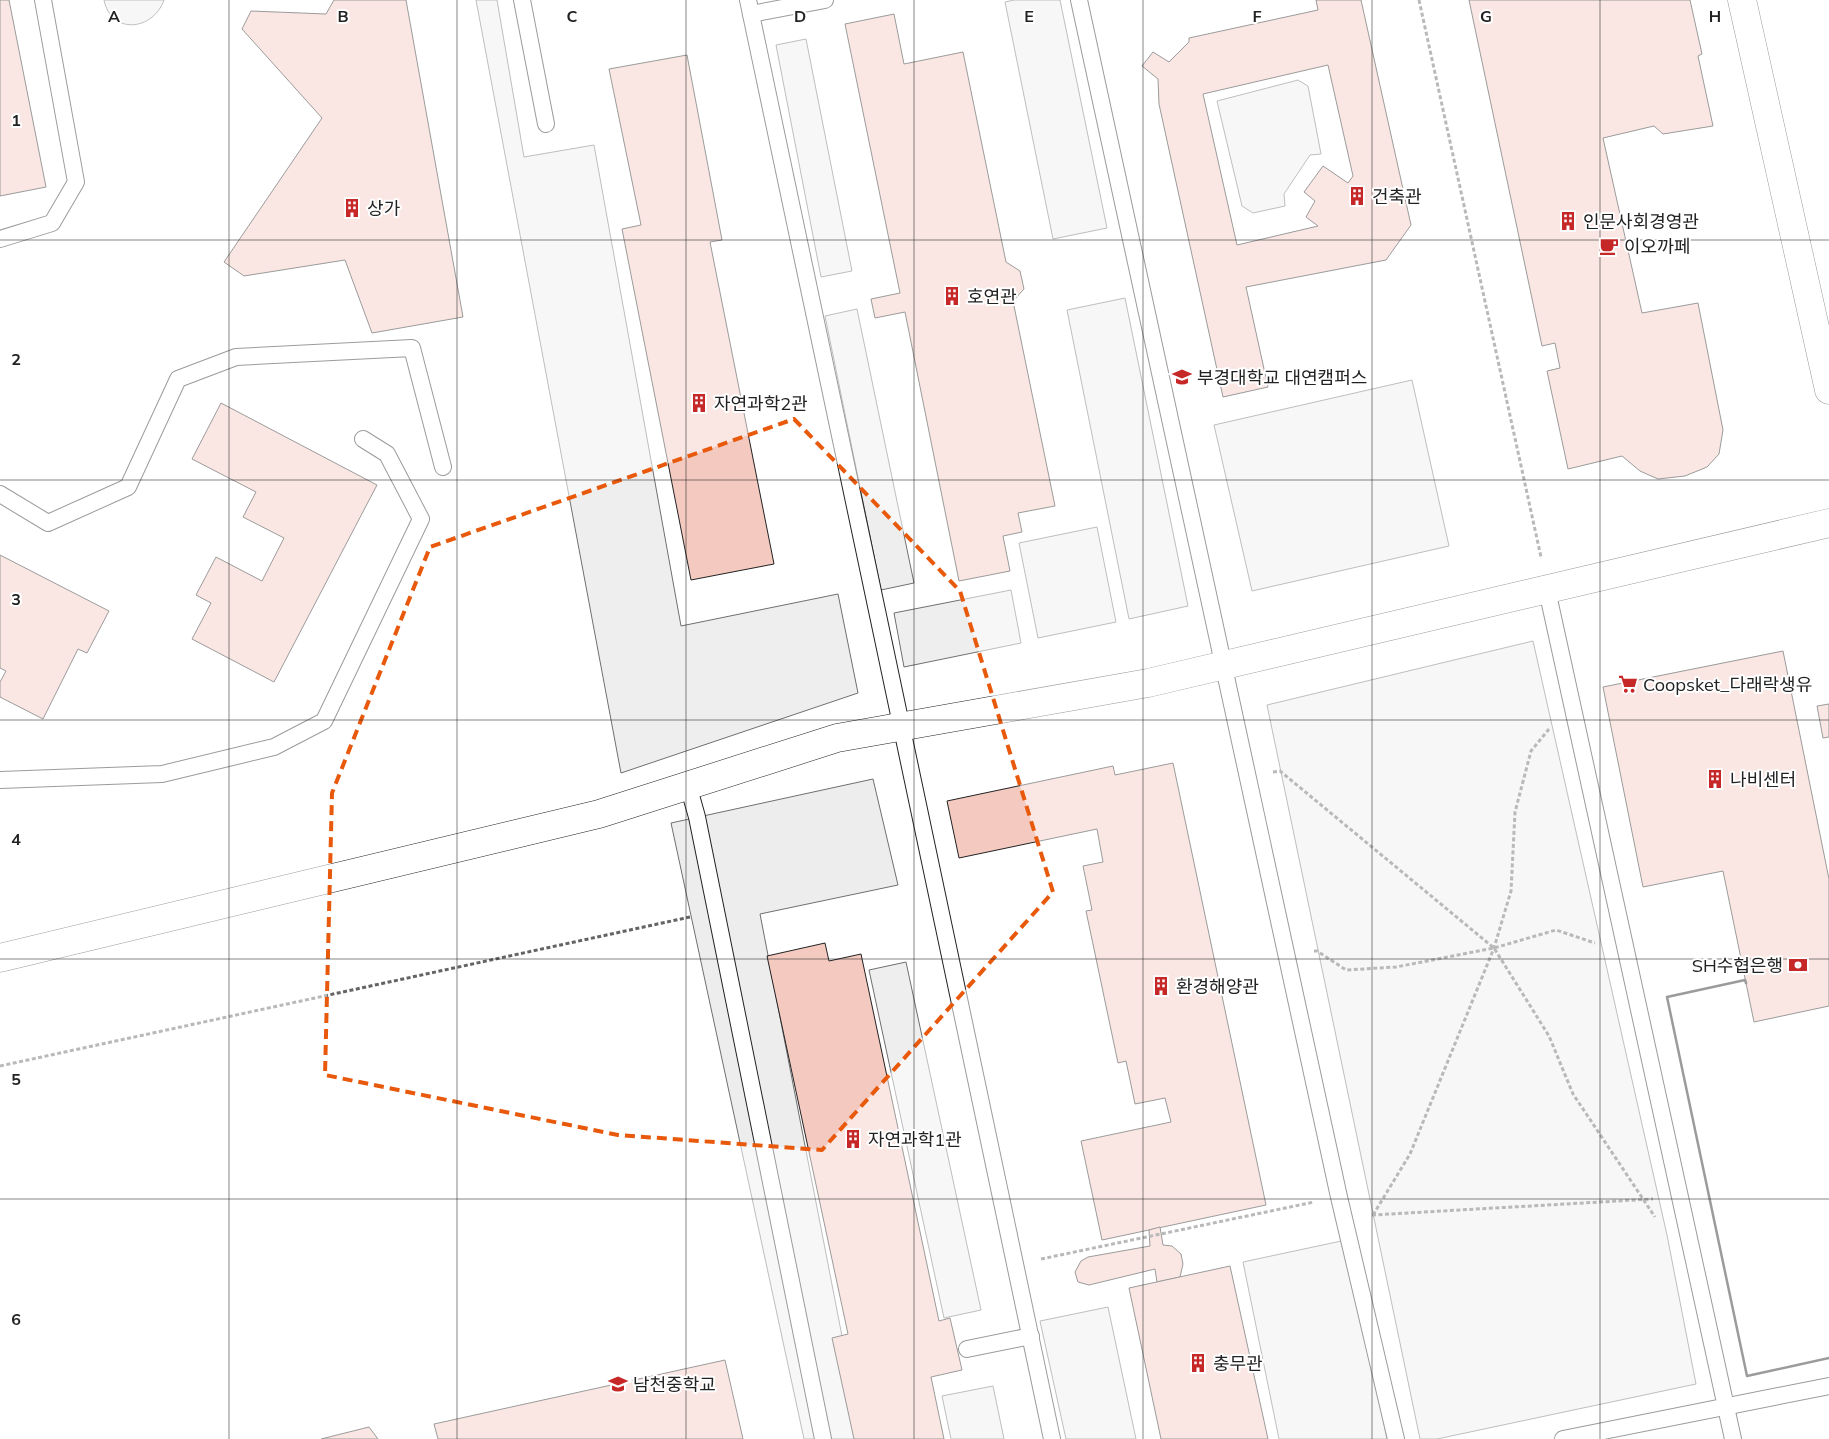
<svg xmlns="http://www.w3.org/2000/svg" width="1829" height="1439" font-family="Mulish,'Noto Sans KR',sans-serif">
<rect width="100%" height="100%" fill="#fff"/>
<!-- green -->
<g fill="#eee" stroke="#6f6f6f">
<path d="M104,0H164C153,31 111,35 104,0Z"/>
<polygon points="476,0 497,0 524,157 594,145 681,626 838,594 858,693 621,773"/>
<polygon points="1014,0 1060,0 1107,228 1053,239 1005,2"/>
<polygon points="806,39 852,271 821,277 776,45"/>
<polygon points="1298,80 1308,86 1321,154 1310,155 1284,194 1285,206 1253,213 1242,206 1217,101"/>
<polygon points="1125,298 1188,606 1129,619 1067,310"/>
<polygon points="857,309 914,583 881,590 825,316"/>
<polygon points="1097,527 1116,622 1038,638 1019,543"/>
<polygon points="1011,590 1021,643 904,667 894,613"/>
<polygon points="1533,641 1667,1235 1696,1384 1437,1439 1420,1439 1267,705"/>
<polygon points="906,962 981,1310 944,1318 869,970"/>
<polygon points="1346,1240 1387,1439 1279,1439 1243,1262"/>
<polygon points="1108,1307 1136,1439 1066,1439 1040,1321"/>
<polygon points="993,1386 1004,1439 951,1439 942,1396"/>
</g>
<!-- parking -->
<g fill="#ededed" stroke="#6f6f6f">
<polygon points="1412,380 1449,546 1252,591 1214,425"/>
<polygon points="873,779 898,885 760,914 862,1439 804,1439 671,823"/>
</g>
<!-- building -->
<g fill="#f3c9c0" stroke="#222" fill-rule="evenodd">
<polygon points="0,0 9,0 46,187 0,196"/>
<polygon points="334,0 406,0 463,317 372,333 345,260 244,276 224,262 322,118 242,29 251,11 326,14"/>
<path d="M1316,0H1361L1411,225L1386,260L1246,287L1268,387L1223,397L1159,104L1158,79L1142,66L1153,52L1169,62L1189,42V38L1318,10ZM1328,65L1353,176L1348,183L1323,166L1304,192L1315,201L1306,217L1318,226L1237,245L1203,94Z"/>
<polygon points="1469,0 1690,0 1702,54 1698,56 1713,126 1663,134 1654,126 1603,138 1642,313 1698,303 1723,430 1719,454 1707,467 1685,476 1658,479 1640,471 1622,456 1568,469 1547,371 1560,368 1555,343 1542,346"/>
<polygon points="894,14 904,64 963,52 1006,262 1020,271 1024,289 1013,301 1055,506 1018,513 1022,532 1003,536 1010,571 959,581 905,312 875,318 871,299 900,293 845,24"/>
<polygon points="687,55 722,240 710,242 774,564 691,580 622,229 641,225 609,69"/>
<polygon points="221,403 377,485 274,682 192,639 211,603 196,595 216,557 262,581 284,538 243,517 256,492 192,459"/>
<polygon points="0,555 109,611 87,653 78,649 43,719 0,697 0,682 6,671 0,668"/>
<polygon points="1783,651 1829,879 1829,1006 1754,1022 1723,871 1643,887 1603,687"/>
<polygon points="1829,704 1829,737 1823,738 1817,706"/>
<polygon points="1173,763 1266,1205 1102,1240 1081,1141 1171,1122 1165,1098 1135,1104 1126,1061 1118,1063 1086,911 1092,910 1083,866 1103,862 1097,829 959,858 947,801 1113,766 1115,775"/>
<polygon points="825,943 829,961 861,954 939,1321 950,1318 962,1370 931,1377 944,1439 854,1439 832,1338 848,1334 767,956"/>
<polygon points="1160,1227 1163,1245 1172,1246 1181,1254 1183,1264 1180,1277 1157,1282 1155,1269 1089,1285 1078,1282 1075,1272 1081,1261 1088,1257 1150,1246 1149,1230"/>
<polygon points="1230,1266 1268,1439 1161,1439 1129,1288"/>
<polygon points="725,1360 743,1439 438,1439 434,1424"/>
<polygon points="369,1427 378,1439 321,1439"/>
</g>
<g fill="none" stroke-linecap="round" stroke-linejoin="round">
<!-- lane casing -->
<g stroke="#222" stroke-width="18">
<g id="lane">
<polyline points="522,0 546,124"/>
<polyline points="748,0 1052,1439"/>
<polyline points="1079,0 1339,1197 1396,1439"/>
<polyline points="751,14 825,0"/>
<polyline points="0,239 52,223 76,182 43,0"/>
<polyline points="0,494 48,523 128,487 178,379 236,357 412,348 443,467"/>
<polyline points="1547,590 1733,1439"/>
<polyline points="0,780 162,774 274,747 324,721 421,519 387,454 363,439"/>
<polyline points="688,785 697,817 823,1439"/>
<polyline points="967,1349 1031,1336"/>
<polyline points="1563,1439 1829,1386"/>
</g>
</g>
<!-- street casing -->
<g stroke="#222" stroke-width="29">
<g id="street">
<polyline points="1742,0 1829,390"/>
<polyline points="0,958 599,814 837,738 1148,683 1829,523"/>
</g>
</g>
<!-- path -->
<g stroke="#646464" stroke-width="3" stroke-dasharray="4 2.5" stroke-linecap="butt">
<polyline points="1419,0 1541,557"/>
<polyline points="1273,772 1280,771 1494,948 1549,1036 1573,1094 1655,1217"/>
<polyline points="1314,951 1317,951 1346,970 1396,967 1494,948 1556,930 1595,943"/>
<polyline points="0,1066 690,917"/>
<polyline points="1372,1215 1653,1199"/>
<polyline points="1373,1215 1410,1154 1494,948 1511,891 1515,812 1531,751 1549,729"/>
<polyline points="1041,1259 1314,1202"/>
</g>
<!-- lane -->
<use href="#lane" stroke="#fff" stroke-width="16"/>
<!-- street -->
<use href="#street" stroke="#fff" stroke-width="28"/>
<!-- wall -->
<polyline stroke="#222" stroke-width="2.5" points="1746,983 1745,980 1667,997 1747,1376 1829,1358"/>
</g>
<!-- marked area -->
<path d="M0 0H1829V1439H0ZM794,419L960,591L1053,892L822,1150L618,1135L325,1075L332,793L430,547Z" fill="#fff" fill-opacity=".55" fill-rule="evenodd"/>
<path fill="none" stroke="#e8590c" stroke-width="4" stroke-dasharray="10 6" stroke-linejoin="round" d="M794,419L960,591L1053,892L822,1150L618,1135L325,1075L332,793L430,547Z"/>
<!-- grid -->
<path fill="none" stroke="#222" stroke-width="1" stroke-opacity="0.55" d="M229,0V1439M457,0V1439M686,0V1439M914,0V1439M1143,0V1439M1372,0V1439M1600,0V1439M0,240H1829M0,480H1829M0,720H1829M0,959H1829M0,1199H1829"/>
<!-- icons -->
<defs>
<g id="building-bare" transform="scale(1.5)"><path d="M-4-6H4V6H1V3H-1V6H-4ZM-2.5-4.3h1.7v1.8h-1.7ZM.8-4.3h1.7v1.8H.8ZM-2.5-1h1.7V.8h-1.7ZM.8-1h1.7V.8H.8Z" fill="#c62828" stroke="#fff" stroke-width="2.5" paint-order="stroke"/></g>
<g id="cafe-bare" transform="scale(1.5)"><path d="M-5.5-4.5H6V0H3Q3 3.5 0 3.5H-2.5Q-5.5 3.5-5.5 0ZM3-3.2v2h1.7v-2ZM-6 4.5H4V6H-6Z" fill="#c62828" stroke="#fff" stroke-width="2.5" paint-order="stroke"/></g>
<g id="university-bare" transform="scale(1.5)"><path d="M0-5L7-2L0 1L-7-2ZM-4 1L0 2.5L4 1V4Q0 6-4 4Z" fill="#c62828" stroke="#fff" stroke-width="2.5" paint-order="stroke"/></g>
<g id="supermarket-bare" transform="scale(1.5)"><path d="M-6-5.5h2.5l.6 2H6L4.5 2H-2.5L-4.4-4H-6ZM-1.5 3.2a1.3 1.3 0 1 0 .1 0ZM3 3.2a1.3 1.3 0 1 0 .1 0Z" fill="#c62828" stroke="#fff" stroke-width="2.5" paint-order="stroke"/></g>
<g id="bank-bare" transform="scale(1.5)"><path d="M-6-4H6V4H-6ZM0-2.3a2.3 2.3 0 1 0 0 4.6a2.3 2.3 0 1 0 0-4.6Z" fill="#c62828" stroke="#fff" stroke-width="2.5" paint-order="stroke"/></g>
<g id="school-bare" transform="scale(1.5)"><path d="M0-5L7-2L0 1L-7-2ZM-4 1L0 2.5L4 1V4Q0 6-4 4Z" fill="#c62828" stroke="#fff" stroke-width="2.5" paint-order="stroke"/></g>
</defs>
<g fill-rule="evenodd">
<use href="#building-bare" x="1357" y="196"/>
<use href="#building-bare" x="352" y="208"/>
<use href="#building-bare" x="1568" y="221"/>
<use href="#cafe-bare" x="1609" y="246"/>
<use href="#building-bare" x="952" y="296"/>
<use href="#university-bare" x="1182" y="377"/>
<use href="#building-bare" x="699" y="403"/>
<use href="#supermarket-bare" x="1628" y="684"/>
<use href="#building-bare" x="1715" y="779"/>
<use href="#bank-bare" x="1798" y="965"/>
<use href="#building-bare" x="1161" y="986"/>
<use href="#building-bare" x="853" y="1139"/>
<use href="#building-bare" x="1198" y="1363"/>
<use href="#school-bare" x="618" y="1384"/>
</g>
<g text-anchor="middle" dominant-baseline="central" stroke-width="4" stroke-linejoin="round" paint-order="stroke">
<!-- poi labels -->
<g font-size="18" fill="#222" stroke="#fff" text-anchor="start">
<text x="1372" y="196">건축관</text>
<text x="367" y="208">상가</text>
<text x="1583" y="221">인문사회경영관</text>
<text x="1624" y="246">이오까페</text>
<text x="967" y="296">호연관</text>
<text x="1197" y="377">부경대학교 대연캠퍼스</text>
<text x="714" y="403">자연과학2관</text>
<text x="1643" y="684">Coopsket_다래락생유</text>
<text x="1730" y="779">나비센터</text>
<text x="1783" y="965" text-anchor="end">SH수협은행</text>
<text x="1176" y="986">환경해양관</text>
<text x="868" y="1139">자연과학1관</text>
<text x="1213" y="1363">충무관</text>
<text x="633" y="1384">남천중학교</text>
</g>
</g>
<g font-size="16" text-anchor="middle" font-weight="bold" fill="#222" stroke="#fff" stroke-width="4" stroke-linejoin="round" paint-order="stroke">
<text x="114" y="22">A</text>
<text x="343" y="22">B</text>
<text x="572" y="22">C</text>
<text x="800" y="22">D</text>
<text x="1029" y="22">E</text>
<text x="1257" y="22">F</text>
<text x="1486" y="22">G</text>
<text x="1715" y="22">H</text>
<text x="16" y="126">1</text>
<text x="16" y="365">2</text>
<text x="16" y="605">3</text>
<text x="16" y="845">4</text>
<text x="16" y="1085">5</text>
<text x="16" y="1325">6</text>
</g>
</svg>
